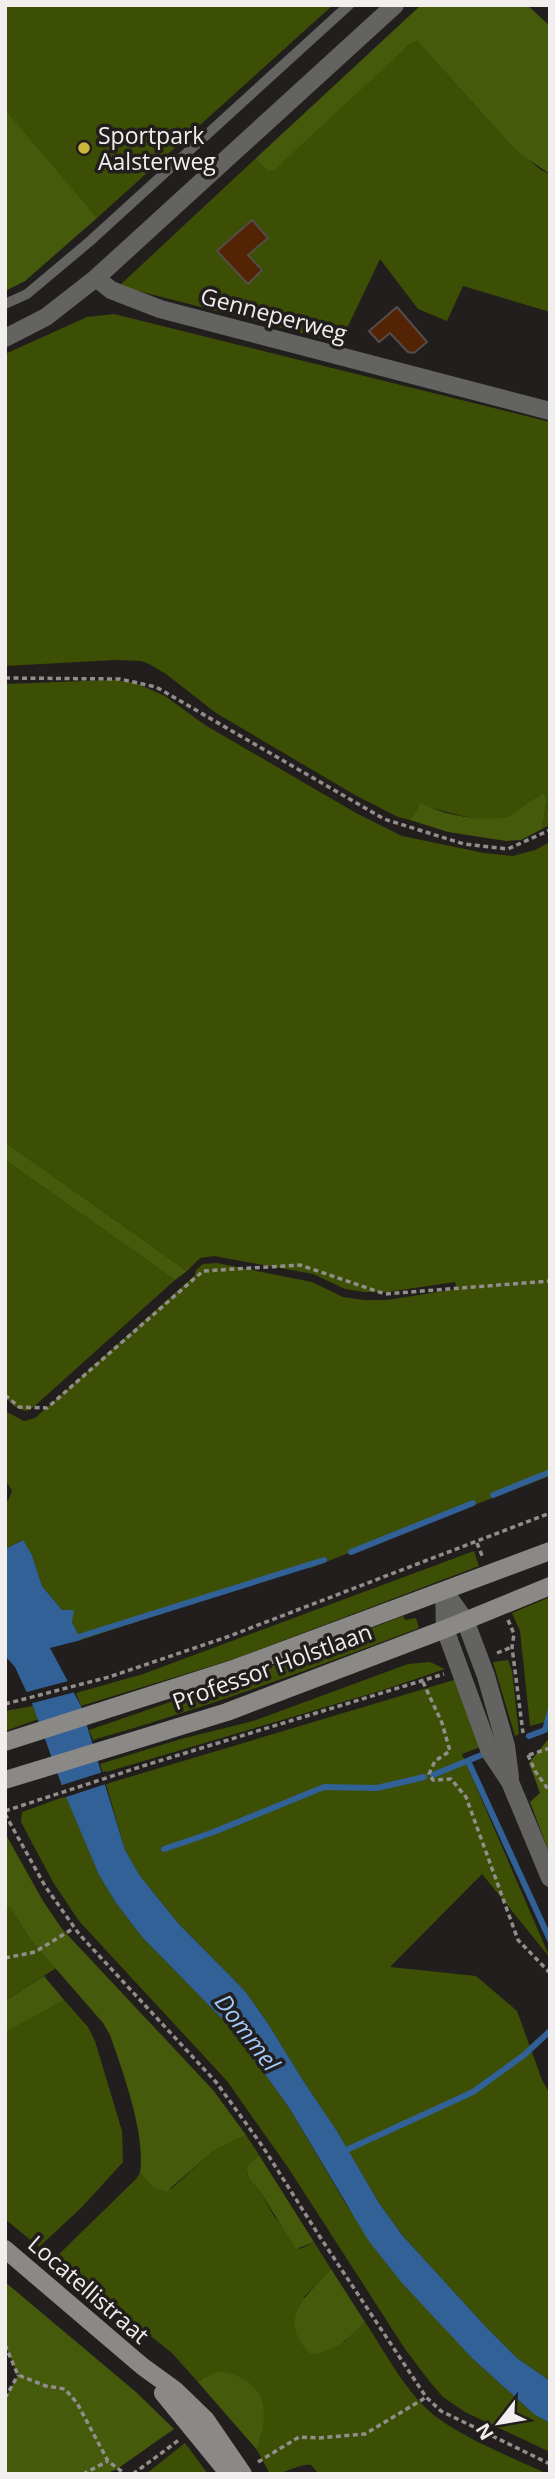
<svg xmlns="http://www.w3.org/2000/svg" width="555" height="2479" font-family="'Open Sans',sans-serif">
<rect width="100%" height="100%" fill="#221e1d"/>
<!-- green -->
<g fill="#3d4f04">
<polygon points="5,5 333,5 97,218 92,212 5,291"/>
<polygon points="417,41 507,141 541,170 550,174 550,312 463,286 447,321 418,309 380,259 340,343 119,286 255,159 268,171 408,46"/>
<path d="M114,314L550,422V825L542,829L547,802L538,796C530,802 520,811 511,815C485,826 454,813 428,807L421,802L410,820L398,817L355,795L216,713L166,674L149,664L141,661L116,660L5,666V354L87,317Z"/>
<polygon points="113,680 136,683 165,696 205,725 356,813 402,836 484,853 513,856 535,850 550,842 550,1476 310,1568 300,1568 81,1640 72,1622 42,1586 32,1555 22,1540 7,1548 5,1547 5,1500 8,1501 12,1491 5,1479 5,1411 24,1421 35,1418 195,1275 196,1270 203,1264 217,1263 312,1282 343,1297 364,1300 387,1300 457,1289 455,1282 387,1292 364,1292 345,1289 313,1274 214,1256 200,1258 187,1271 5,1142 5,684"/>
<polygon points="5,1160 175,1280 30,1410 25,1411 14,1406 5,1397"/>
<polygon points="474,1551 479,1566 234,1659 81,1706 76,1693 143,1674"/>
<polygon points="550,1597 550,1716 545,1722 530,1726 520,1631 512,1613"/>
<path d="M403,1616L405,1620L416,1618L419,1628C311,1669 203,1709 93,1740L89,1730L240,1678Z"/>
<polygon points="508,1660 512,1671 519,1734 515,1736 493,1662"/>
<polygon points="430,1662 445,1669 383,1690 103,1773 100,1764 181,1739 253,1721 408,1664"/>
<polygon points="457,1679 483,1746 462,1754 550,1958 482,1874 390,1967 476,1976 517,2011 542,2080 550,2094 550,2381 517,2358 487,2328 402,2235 379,2203 337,2131 304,2082 267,2022 245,1991 178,1923 140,1876 125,1850 106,1784"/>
<polygon points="33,1706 39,1719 5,1731 5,1711"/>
<polygon points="66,1796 99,1875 116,1903 142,1937 234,2031 290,2109 347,2206 473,2359 535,2415 550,2423 550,2452 465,2412 443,2397 430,2382 405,2349 289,2169 227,2081 79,1921 53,1882 21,1822 22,1812"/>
<polygon points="5,1907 10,1907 30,1939 56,1968 5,2001"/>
<polygon points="64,2000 88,2027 95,2041 122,2131 123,2162 82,2207 39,2247 5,2219 5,2033"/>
<path d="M246,2135L259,2155L246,2167L249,2179L259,2190L274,2216L300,2249L314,2242L331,2269L304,2297L344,2342L365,2322C384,2350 402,2386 428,2410C455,2435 513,2458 548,2474H319L311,2465C298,2463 288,2474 270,2474L257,2450L262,2434L202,2378L197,2381L172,2353L54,2259L136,2179L140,2173L151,2186L171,2189L212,2152Z"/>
<polygon points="185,2443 208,2474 146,2474"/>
</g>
<!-- forest -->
<g fill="#465a0b">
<polygon points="421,5 527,5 550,26 550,174 522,155 507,141 417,41 408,46 274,170 268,171 255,159"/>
<polygon points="5,110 97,218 25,281 5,291"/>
<path d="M544,794L547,801L542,829L521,840L506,841L448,832L410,820L421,802C438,815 491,824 511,815C523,809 531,798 544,794Z"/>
<polygon points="5,1142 187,1271 175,1280 5,1160"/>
<polygon points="550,1737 550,1855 530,1802 540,1793 529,1763"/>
<path d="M5,1833L43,1901L62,1929L213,2090L246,2135L212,2152L166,2192L151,2186L140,2173C146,2135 123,2072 110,2035L103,2023L30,1939L10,1907H5Z"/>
<polygon points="44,1976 64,2000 5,2033 5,2001"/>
<polygon points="259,2155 314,2242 296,2249 259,2190 249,2179 246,2167"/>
<path d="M331,2269L365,2322C346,2340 338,2351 311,2354C275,2320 306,2296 331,2269Z"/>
<polygon points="5,2282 136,2392 174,2429 117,2469 105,2474 5,2474 5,2398 18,2375 5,2345"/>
<path d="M220,2371C266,2380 271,2409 257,2450L197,2381Z"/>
</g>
<!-- water -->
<polygon fill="#316197" points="23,1540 32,1555 42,1586 62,1610 74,1610 72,1622 81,1640 50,1648 81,1706 125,1850 140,1876 178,1923 245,1991 267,2022 304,2082 337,2131 379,2203 402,2235 487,2328 517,2358 550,2381 550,2423 535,2415 473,2359 402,2283 368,2240 290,2109 234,2031 142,1937 116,1903 99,1875 66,1797 33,1706 15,1667 5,1656 5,1547 7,1548"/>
<!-- pier -->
<g fill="#221e1d">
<polygon points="72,1680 79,1691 29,1704 23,1693"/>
<polygon points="106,1771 109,1783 63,1798 59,1786"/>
</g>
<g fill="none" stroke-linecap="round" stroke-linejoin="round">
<!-- stream -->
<g stroke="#316197" stroke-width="6">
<polyline points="493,1495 550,1472"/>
<polyline points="351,1552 473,1503"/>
<polyline points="72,1639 324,1560"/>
<polyline points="529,1736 545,1730 550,1712"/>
<polyline points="468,1761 550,1940"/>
<polyline points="433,1775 484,1754"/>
<polyline points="164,1849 211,1833 324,1787 377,1788 424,1777"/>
<polyline points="342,2152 473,2092 524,2055 550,2031"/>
</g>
</g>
<!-- building -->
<g fill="#532304" stroke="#524d4b" stroke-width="2">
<polygon points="252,220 268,238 248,255 262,270 248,284 217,251"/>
<polygon points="397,307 427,342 414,353 408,352 390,333 379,342 369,331"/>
</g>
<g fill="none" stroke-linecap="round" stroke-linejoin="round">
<!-- path -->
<g stroke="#928e8d" stroke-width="3.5" stroke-dasharray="5 3.5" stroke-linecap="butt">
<polyline points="5,678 120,679 156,687 384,819 464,844 508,849 550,830"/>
<polyline points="5,1395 19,1407 47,1408 203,1271 300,1265 385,1294 550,1281"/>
<polyline points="477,1543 483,1558"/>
<polyline points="508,1620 514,1634 512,1647 523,1733"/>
<polyline points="497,1653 512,1647"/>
<polyline points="423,1682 442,1723 450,1751 435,1761 429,1774 433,1780 451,1779 466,1797 518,1940 550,1973"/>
<polyline points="5,1704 109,1677 227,1637 550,1513"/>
<polyline points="528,1755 535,1771 550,1792"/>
<polyline points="529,1755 550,1748"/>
<polyline points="5,1811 146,1765 444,1674"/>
<polyline points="5,1814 45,1886 79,1934 216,2082 263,2147 318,2234 426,2397 441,2411 550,2464"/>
<polyline points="5,1958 35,1952 74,1928"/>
<polyline points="5,2345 18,2375 46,2386 65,2389 77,2403 108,2461 125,2474"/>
<polyline points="5,2398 18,2375"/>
<polyline points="258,2462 299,2437 319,2438 365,2434 425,2398"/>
<polyline points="83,2474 108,2461"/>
<polyline points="133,2474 179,2440"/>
</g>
<!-- service -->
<polyline stroke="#636361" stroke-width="10" points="5,304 27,294 89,242 349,5"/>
<!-- minor -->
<g stroke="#636361" stroke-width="18">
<polyline points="96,278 111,290 160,309 550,411"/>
<polyline points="5,338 46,317 96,278 395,5"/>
</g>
<!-- tertiary -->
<g stroke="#636361" stroke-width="18">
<polyline points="444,1591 445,1629 490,1752 510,1782 550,1878"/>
<polyline points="444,1591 465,1620 486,1676 506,1746 510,1777"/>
</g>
<!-- secondary -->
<g stroke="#8a8986" stroke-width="18">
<polyline points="5,1742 236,1668 550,1551"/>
<polyline points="5,1780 227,1712 445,1629 550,1586"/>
<polyline points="5,2249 142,2366 175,2390 206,2420 243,2474"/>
<polyline points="163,2393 229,2474"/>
</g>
</g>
<!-- markers -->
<circle fill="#ccb939" stroke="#221e1d" stroke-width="2.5" cx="84" cy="148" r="7"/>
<g text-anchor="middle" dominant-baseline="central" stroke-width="7" stroke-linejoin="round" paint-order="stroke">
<!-- poi labels -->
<g font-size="23" fill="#f1eeed" stroke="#221e1d" text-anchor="start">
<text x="98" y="135">Sportpark<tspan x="98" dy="26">Aalsterweg</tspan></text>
</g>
<!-- street labels -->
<g font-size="23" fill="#f1eeed" stroke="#221e1d">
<text transform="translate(274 314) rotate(15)">Genneperweg</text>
<text transform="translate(272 1666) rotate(-20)">Professor Holstlaan</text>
<text transform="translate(89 2289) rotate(41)">Locatellistraat</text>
</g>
<!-- water labels -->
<g font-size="24" font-style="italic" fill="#a0c9f8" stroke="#221e1d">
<text transform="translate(248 2032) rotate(53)">Dommel</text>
</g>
</g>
<!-- border -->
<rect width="555" height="2479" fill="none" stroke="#f1eeed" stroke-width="14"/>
<!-- north arrow -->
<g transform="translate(499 2423) rotate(239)" stroke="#221e1d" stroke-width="5" paint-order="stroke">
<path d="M0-5L12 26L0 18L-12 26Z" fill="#f1eeed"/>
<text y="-10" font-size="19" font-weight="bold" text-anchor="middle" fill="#f1eeed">N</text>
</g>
</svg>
